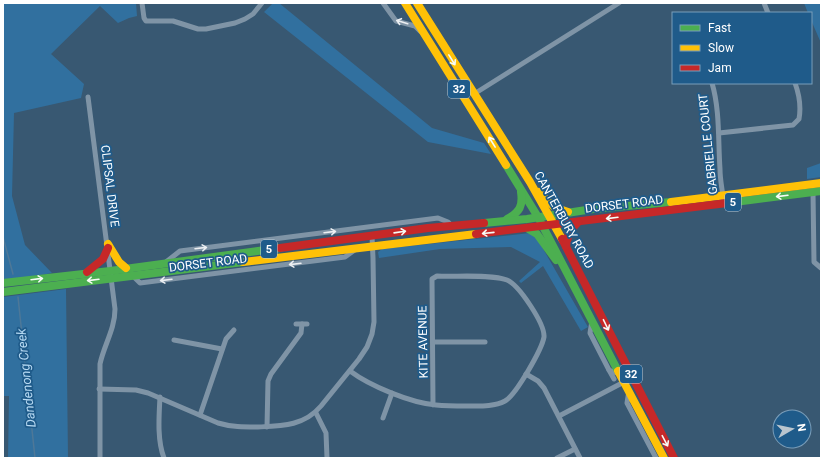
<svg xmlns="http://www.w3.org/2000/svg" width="824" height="461" font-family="Roboto,sans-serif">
<rect width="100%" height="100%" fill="#385872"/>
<!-- green -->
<g fill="#31709f">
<polygon points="3,3 136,3 137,16 129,18 118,23 100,6 51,54 84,84 81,98 14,113 12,196 25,245 52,273 3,282"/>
<polygon points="273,3 279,3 432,128 484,143 491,154 428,142 264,12"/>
<polygon points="804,3 821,3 821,43 811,20 811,13 808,13"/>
<polygon points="821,163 821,177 807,179 807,168"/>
<polygon points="530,233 538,240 588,327 581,331 543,266 521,283 519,281 540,262 511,247 440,249 379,258 378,252 382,249"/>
<polygon points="66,289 68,458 8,458 9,396 3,396 3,297"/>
</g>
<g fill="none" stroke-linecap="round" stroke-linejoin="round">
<!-- stream -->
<g stroke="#4e7898" stroke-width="1.5">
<polyline points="3,237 13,274"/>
<polyline points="18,297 35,458"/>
</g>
<!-- street -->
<g stroke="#7f94a6" stroke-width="5">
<polyline points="142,3 144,18 146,21 173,21 198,29 206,29 235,23 245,19 253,14 262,3"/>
<polyline points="383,3 396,21 415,26 420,31"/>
<polyline points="764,3 768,13"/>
<path d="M712,83C720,110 718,141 720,169C720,179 722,188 723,197"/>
<polyline points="474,94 619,3"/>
<path d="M88,97L115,309C115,329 104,345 100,364V458"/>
<path d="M719,133L793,125L799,119C801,108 799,94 795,83"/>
<polyline points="813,192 814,262 821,268"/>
<polyline points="166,262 180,251 438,218 448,222 451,225"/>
<polyline points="132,275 140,283 345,257 356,249"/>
<polyline points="592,321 590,333 609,370 619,374"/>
<polyline points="296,324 307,324"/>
<polyline points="174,340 222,349"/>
<polyline points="433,342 485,342"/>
<polyline points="609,370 614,379"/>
<path d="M350,371C370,386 411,403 436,405C446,406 457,406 467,406C479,406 494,407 505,401C516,395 542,349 544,337C545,324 519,285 507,280C492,274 455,277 437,276L432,279L433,405"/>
<polyline points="526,374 538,381 544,388 580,458"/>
<path d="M99,389L136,390L148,393L218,423C231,427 244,427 258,427C282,426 304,426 321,406L359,359L367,347L372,334L374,322L373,258L372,236"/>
<polyline points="629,391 627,403 656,458"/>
<path d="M160,397C159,416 157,440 164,458"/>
<polyline points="316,413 326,433 327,458"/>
<polyline points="200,415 226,339 234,330"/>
<polyline points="559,416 624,382"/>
<polyline points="383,418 392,393"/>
<polyline points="267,427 268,381 271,374 301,333 302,324"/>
<polyline points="557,458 575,449"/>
</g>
<!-- fast -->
<g stroke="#4caf50" stroke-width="8">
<polyline points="506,165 538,217 618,371"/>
<polyline points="727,203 821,191"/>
<path d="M507,219C520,212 523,206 521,192"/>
<polyline points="484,223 527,219 593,209 671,202"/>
<polyline points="527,228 537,234 556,260"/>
<polyline points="3,283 110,271 280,248"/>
<polyline points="3,292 243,262"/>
</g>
<!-- slow -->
<g stroke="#ffc107" stroke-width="8">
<polyline points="405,3 506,165"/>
<polyline points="417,3 530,182 562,239"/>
<polyline points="539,192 554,207 568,212"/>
<polyline points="671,202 821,183"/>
<polyline points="108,244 119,262 126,268"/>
<polyline points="243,262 476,234"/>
<polyline points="618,371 664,458"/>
</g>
<!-- jam -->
<g stroke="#c62828" stroke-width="8">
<polyline points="476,234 727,203"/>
<polyline points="562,239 674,458"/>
<polyline points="566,246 569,232 578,222"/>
<polyline points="280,248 428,228 484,223"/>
<polyline points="87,272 103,259 108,248"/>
</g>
</g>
<!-- one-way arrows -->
<defs><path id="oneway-shaft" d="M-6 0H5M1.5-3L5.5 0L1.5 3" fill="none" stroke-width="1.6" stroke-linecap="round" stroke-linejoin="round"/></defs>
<g stroke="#eceff2">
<use href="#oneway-shaft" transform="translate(402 22) rotate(-163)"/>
<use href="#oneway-shaft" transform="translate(330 232) rotate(-7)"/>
<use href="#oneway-shaft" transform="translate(201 248) rotate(-7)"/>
<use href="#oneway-shaft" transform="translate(295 264) rotate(173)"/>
<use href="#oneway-shaft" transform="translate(166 280) rotate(173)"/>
</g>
<g stroke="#f6fbf6">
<use href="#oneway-shaft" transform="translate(452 60) rotate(58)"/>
<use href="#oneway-shaft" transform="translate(492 142) rotate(-122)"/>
<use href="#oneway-shaft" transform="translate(782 196) rotate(173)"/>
<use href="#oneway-shaft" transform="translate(612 218) rotate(173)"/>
<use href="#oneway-shaft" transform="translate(400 232) rotate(-8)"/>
<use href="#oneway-shaft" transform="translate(488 233) rotate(174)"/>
<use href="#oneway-shaft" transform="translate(37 279) rotate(-7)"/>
<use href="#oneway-shaft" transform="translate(93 280) rotate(173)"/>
<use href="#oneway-shaft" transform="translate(606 325) rotate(64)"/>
<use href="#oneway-shaft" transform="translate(665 441) rotate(62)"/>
</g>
<g text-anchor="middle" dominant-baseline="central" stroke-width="3.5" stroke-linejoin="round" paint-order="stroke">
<!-- shield labels -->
<g fill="#1f5b8a" stroke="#bccedc" stroke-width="1">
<rect x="448" y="80" width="22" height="18" rx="3"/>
<rect x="725" y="193" width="16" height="18" rx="3"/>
<rect x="261" y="240" width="16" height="18" rx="3"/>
<rect x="620" y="365" width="22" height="18" rx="3"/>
</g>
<g font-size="11" font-weight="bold" fill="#fff">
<text x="459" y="89">32</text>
<text x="733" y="202">5</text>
<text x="269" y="249">5</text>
<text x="631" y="374">32</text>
</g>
<!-- street labels -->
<g font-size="12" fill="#fff" stroke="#1f5b8a">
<text transform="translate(708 144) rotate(-96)">GABRIELLE COURT</text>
<text transform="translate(110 186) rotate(83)">CLIPSAL DRIVE</text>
<text transform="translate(624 204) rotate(-7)">DORSET ROAD</text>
<text transform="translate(564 220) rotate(61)">CANTERBURY ROAD</text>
<text transform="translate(208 263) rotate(-7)">DORSET ROAD</text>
<text transform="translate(423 342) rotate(-91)">KITE AVENUE</text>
</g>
<!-- water labels -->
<g font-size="13" font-style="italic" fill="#b7daf3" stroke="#1f5b8a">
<text transform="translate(26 378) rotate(-96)">Dandenong Creek</text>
</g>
</g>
<!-- border -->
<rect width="824" height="461" fill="none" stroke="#ffffff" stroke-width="8"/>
<!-- legend -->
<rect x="672" y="12" width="140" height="72" fill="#1f5b8a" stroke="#799db9"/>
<rect x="680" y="25" width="20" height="6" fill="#4caf50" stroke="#799db9"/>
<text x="708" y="32" font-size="12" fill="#ffffff">Fast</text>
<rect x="680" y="45" width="20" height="6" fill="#ffc107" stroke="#799db9"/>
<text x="708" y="52" font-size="12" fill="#ffffff">Slow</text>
<rect x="680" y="65" width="20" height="6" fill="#c62828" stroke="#799db9"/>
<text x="708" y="72" font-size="12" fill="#ffffff">Jam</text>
<!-- north arrow -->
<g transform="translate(792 429) rotate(81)"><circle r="19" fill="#1f5b8a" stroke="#799db9"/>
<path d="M0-3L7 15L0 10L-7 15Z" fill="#b9c5ce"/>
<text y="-6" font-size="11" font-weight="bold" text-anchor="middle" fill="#ffffff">N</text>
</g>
</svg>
